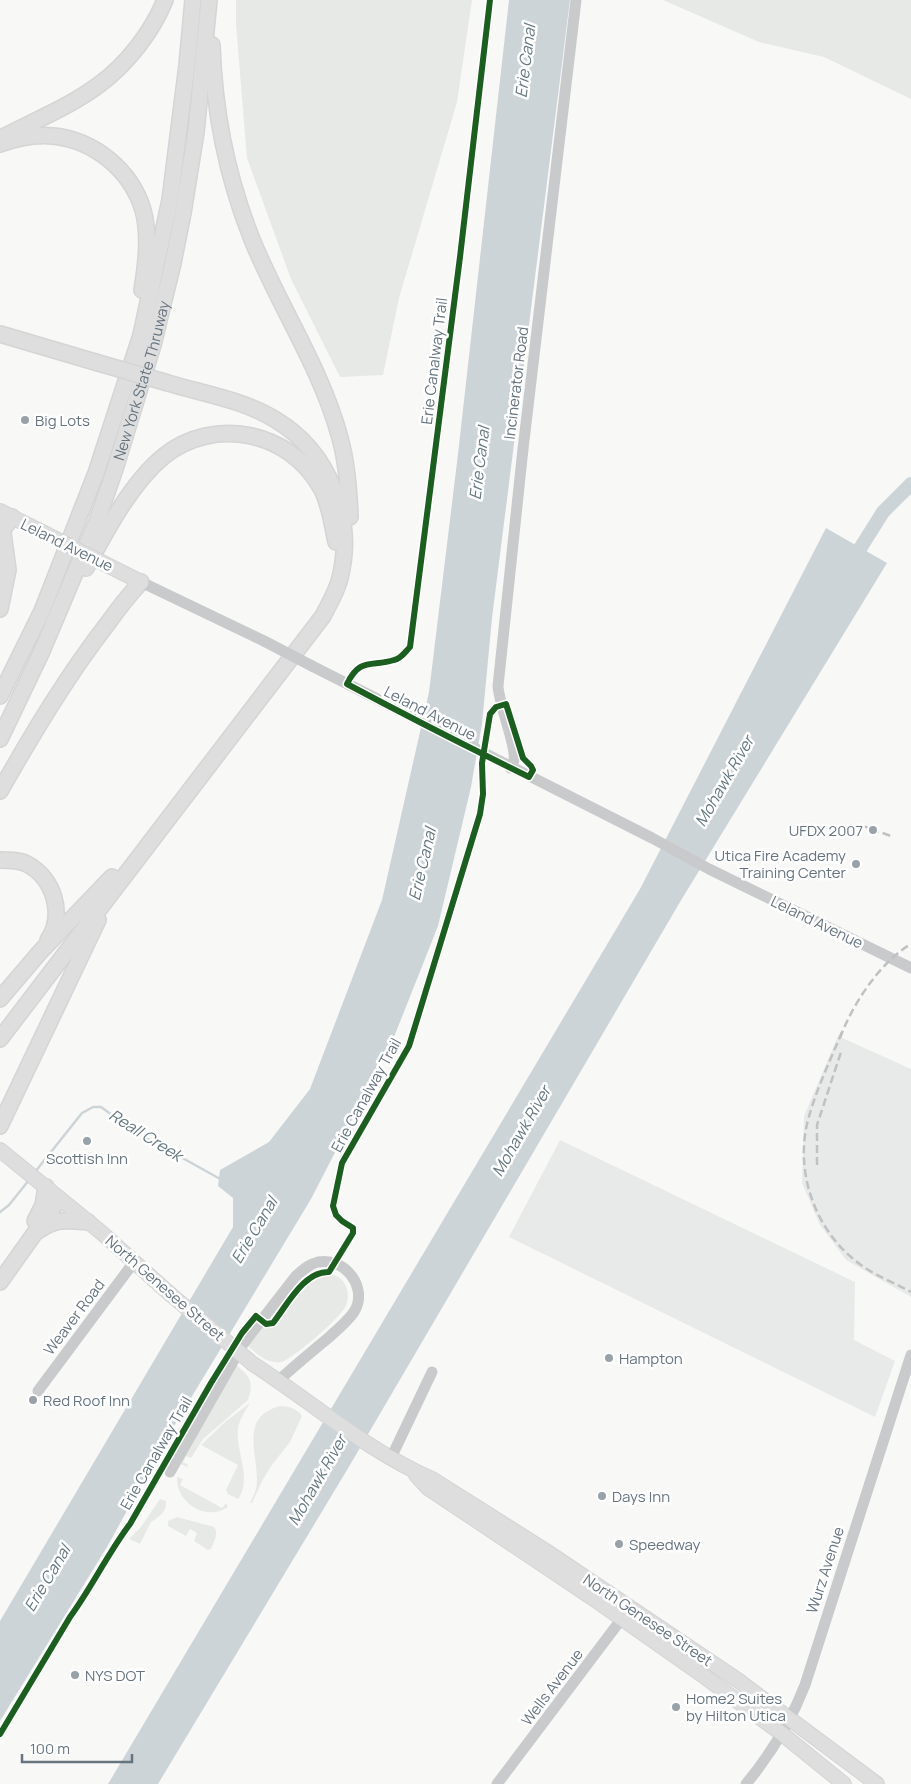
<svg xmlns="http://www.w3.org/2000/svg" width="911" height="1784" font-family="Manrope,sans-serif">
<rect width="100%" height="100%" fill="#f8f8f7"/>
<!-- built -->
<g fill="#e8eae9">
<polygon points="838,1036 911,1069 911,1297 846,1260 820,1225 802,1183 804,1116"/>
<polygon points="560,1140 855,1282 854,1340 895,1361 875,1417 509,1237"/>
</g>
<!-- green -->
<g fill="#e6e9e5">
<polygon points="236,0 472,0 457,102 399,298 383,375 340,377 291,279 247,158 236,24"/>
<polygon points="663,0 911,0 911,99 824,57 759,42"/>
<path d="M331,1274C346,1277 352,1294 345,1307C340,1318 292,1360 281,1362C267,1364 258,1355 248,1346L264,1326L271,1327L275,1323L311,1278L318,1275Z"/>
<path d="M235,1364C249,1376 255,1381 248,1400L203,1439L191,1458L186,1456L183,1462L188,1465L187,1467L181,1464Z"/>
<path d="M250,1403C245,1411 240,1419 238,1428C235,1451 253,1478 238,1499L228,1494L226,1490L238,1465L201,1445L225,1422Z"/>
<path d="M280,1406C288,1406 298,1409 302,1416L290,1442L271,1466L262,1481L252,1503H250C254,1495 257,1489 257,1480C257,1451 240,1417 280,1406Z"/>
<path d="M177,1477L183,1479L180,1485L222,1508L226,1503L228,1507C206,1522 176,1503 177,1477Z"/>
<path d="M160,1499L166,1501C167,1512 159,1517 151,1522L140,1544L129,1539L141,1527Z"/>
<path d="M177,1517L214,1527C219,1534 214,1541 211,1549L208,1550L194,1541L197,1533L190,1529L186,1536L168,1526V1521Z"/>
</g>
<!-- water -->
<g fill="#cdd4d7">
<polygon points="509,0 570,0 492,618 482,724 471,787 438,926 392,1042 311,1199 171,1431 107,1547 0,1721 0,1621 233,1227 233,1198 218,1186 220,1170 269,1142 310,1089 382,900 429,692 458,454"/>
<polygon points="826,528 887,563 680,902 347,1470 158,1784 108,1784 640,889"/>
</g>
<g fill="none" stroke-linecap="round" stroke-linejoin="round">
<!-- stream -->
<g stroke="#cdd4d7" stroke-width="2.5">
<polyline points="35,1172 82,1113 93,1107 101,1107 134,1131 222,1180"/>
<polyline points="0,1212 9,1205 29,1180"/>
</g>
<!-- river -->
<polyline stroke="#cdd4d7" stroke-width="14" points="851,563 883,512 911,484"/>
<!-- major casing -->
<g stroke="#d3d4d4" stroke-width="16">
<g id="major">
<polyline points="0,511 40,531"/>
<polyline points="111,567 141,582"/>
<polyline points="0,1150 102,1233 170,1294"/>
<path d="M253,1364C312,1402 367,1451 432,1479L546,1551L739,1681L877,1784"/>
<polyline points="416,1475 428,1488 591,1597 705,1677 781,1733 844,1784"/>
</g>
</g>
<!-- highway casing -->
<g stroke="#d4d5d5" stroke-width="18">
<g id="highway">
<path d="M212,45C214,110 227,176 251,237C278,305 321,367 340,438C347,463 349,490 350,517"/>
<path d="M5,136C36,120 71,106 100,84C127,64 152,32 165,0"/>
<path d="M0,144C17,138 35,134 53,136C94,140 131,170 143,210C150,235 146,265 142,290"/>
<polyline points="0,334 95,362"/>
<path d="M86,568C106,531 131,483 164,456C214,416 290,431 321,488C330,504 332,524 336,542"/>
<polyline points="0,609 8,570 3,533 4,528 12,517"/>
<polyline points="0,696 42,611 96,473 141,335 170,200 187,65 193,0"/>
<path id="s1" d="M0,739L42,651L97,521L115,469L153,345L173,263L183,213L196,132L209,0"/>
<path d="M0,791C33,733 67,676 108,623C118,609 129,595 141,582"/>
<path d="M0,860C9,860 19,860 27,864C54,878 65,915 48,940"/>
<polyline points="0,999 40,952 112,877"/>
<path d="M0,1039L323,616C329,604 337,591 340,578C355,518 329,452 276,420C244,400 204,394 168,383"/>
<polyline points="0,1126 98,920"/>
<polyline points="35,1221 43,1205 46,1187"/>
<path d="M38,1231C56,1218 66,1220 88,1222"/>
<polyline points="0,1282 59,1199"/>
</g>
</g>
<!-- minor -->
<g stroke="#c9cacb" stroke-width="11">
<polyline points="141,582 264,641"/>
<polyline points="312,666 652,838 709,869 911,968"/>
<path d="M510,768C512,765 513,763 514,760C517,748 499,705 498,686L523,449L576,0"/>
<polyline points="38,1391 134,1262"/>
<polyline points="391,1458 432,1372"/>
<path d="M170,1472L243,1344L296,1276C303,1270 309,1264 318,1262C345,1257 369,1288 354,1312C347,1322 336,1331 327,1339C310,1353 293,1367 277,1382"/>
<polyline points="497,1784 626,1613"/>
<path d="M746,1784C770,1755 791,1721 805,1685L911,1355"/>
</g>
<!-- major -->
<use href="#major" stroke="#dededf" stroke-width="14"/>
<!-- highway -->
<use href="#highway" stroke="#dededf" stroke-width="15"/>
<!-- rail -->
<g stroke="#bfc1c2" stroke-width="2.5" stroke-dasharray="8 4" stroke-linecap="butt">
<polyline points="860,825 891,836"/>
<path d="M842,1032C830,1061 816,1090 808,1120C794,1173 816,1233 861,1265C876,1276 895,1283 911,1292"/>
<path d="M840,1038C852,1005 880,962 911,944"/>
<polyline points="817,1165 817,1125 841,1052"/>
</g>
<!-- major-bridge casing -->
<g stroke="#d3d4d4" stroke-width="16" stroke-linecap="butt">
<g id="major-bridge">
<polyline points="40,531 111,567"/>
<polyline points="170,1294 253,1364"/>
</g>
</g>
<!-- highway-bridge casing -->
<g stroke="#d4d5d5" stroke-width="18" stroke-linecap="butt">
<polyline id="highway-bridge" points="95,362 168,383"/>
</g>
<!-- minor-bridge -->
<polyline stroke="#c9cacb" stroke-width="11" points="264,641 312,666"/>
<!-- major-bridge -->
<use href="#major-bridge" stroke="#dededf" stroke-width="14"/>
<!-- highway-bridge -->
<use href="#highway-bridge" stroke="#dededf" stroke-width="15"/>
<!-- cycleway casing -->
<g stroke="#fff" stroke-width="9">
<path id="cycleway" d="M0,1734L70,1617C92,1587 108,1553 130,1524L211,1383L242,1333L256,1316L266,1324L273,1323C287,1305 304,1271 329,1272L353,1233V1228L342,1221L336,1215L333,1206L342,1163L409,1046L480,814L483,794L482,763L490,714L496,707L506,704L523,758L531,766L533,770L529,777C468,747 407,716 347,684C360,657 372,667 394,660C401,659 405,652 410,647L460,257L490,0"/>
</g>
<!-- cycleway -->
<use href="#cycleway" stroke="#1b5e20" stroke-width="6"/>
</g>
<!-- markers -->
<g fill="#99a2a9" stroke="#fff" stroke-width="2">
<circle cx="25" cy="420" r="5"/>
<circle cx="873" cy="830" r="5"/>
<circle cx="856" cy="864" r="5"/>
<circle cx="87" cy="1141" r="5"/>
<circle cx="609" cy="1358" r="5"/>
<circle cx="33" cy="1400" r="5"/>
<circle cx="602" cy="1496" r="5"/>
<circle cx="619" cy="1544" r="5"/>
<circle cx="75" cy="1675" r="5"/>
<circle cx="676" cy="1707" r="5"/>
</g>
<g text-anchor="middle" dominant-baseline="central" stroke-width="5" stroke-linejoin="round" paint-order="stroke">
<!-- street labels -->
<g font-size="15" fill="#66747f" stroke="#fff">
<text transform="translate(434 361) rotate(-83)">Erie Canalway Trail</text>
<text stroke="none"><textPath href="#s1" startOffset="386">New York State Thruway</textPath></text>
<text transform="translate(516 383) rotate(-83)">Incinerator Road</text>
<text transform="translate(67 545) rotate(26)">Leland Avenue</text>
<text transform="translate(430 713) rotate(27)">Leland Avenue</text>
<text transform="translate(817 922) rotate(26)">Leland Avenue</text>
<text transform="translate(366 1095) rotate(-61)">Erie Canalway Trail</text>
<text transform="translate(165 1288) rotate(41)">North Genesee Street</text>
<text transform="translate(74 1317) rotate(-53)">Weaver Road</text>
<text transform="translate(156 1453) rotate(-60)">Erie Canalway Trail</text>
<text transform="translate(825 1570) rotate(-72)">Wurz Avenue</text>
<text transform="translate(648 1620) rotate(34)">North Genesee Street</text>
<text transform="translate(552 1687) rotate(-53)">Wells Avenue</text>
</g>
<!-- poi labels -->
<g font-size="15" fill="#66747f" stroke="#fff" text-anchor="start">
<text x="35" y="420">Big Lots</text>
<text x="863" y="830" text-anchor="end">UFDX 2007</text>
<text x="846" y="855" text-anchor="end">Utica Fire Academy<tspan x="846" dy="17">Training Center</tspan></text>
<text x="87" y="1158" text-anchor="middle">Scottish Inn</text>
<text x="619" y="1358">Hampton</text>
<text x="43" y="1400">Red Roof Inn</text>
<text x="612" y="1496">Days Inn</text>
<text x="629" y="1544">Speedway</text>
<text x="85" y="1675">NYS DOT</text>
<text x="686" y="1698">Home2 Suites<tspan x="686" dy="17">by Hilton Utica</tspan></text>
</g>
<!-- water labels -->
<g font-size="16" font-style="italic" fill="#667981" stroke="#fff">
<text transform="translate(525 61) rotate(-83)">Erie Canal</text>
<text transform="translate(479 463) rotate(-83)">Erie Canal</text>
<text transform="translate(724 781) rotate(-60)">Mohawk River</text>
<text transform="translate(422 864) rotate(-77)">Erie Canal</text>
<text transform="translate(521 1131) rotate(-60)">Mohawk River</text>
<text transform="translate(146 1135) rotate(32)">Reall Creek</text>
<text transform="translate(254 1230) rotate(-59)">Erie Canal</text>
<text transform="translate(317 1480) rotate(-60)">Mohawk River</text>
<text transform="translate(47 1578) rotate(-59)">Erie Canal</text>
</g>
</g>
<!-- scale -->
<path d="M22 1754v8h110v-8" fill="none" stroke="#66747f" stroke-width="2.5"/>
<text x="30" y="1754" font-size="15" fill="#66747f" stroke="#ffffff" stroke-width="4" paint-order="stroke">100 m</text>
</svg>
